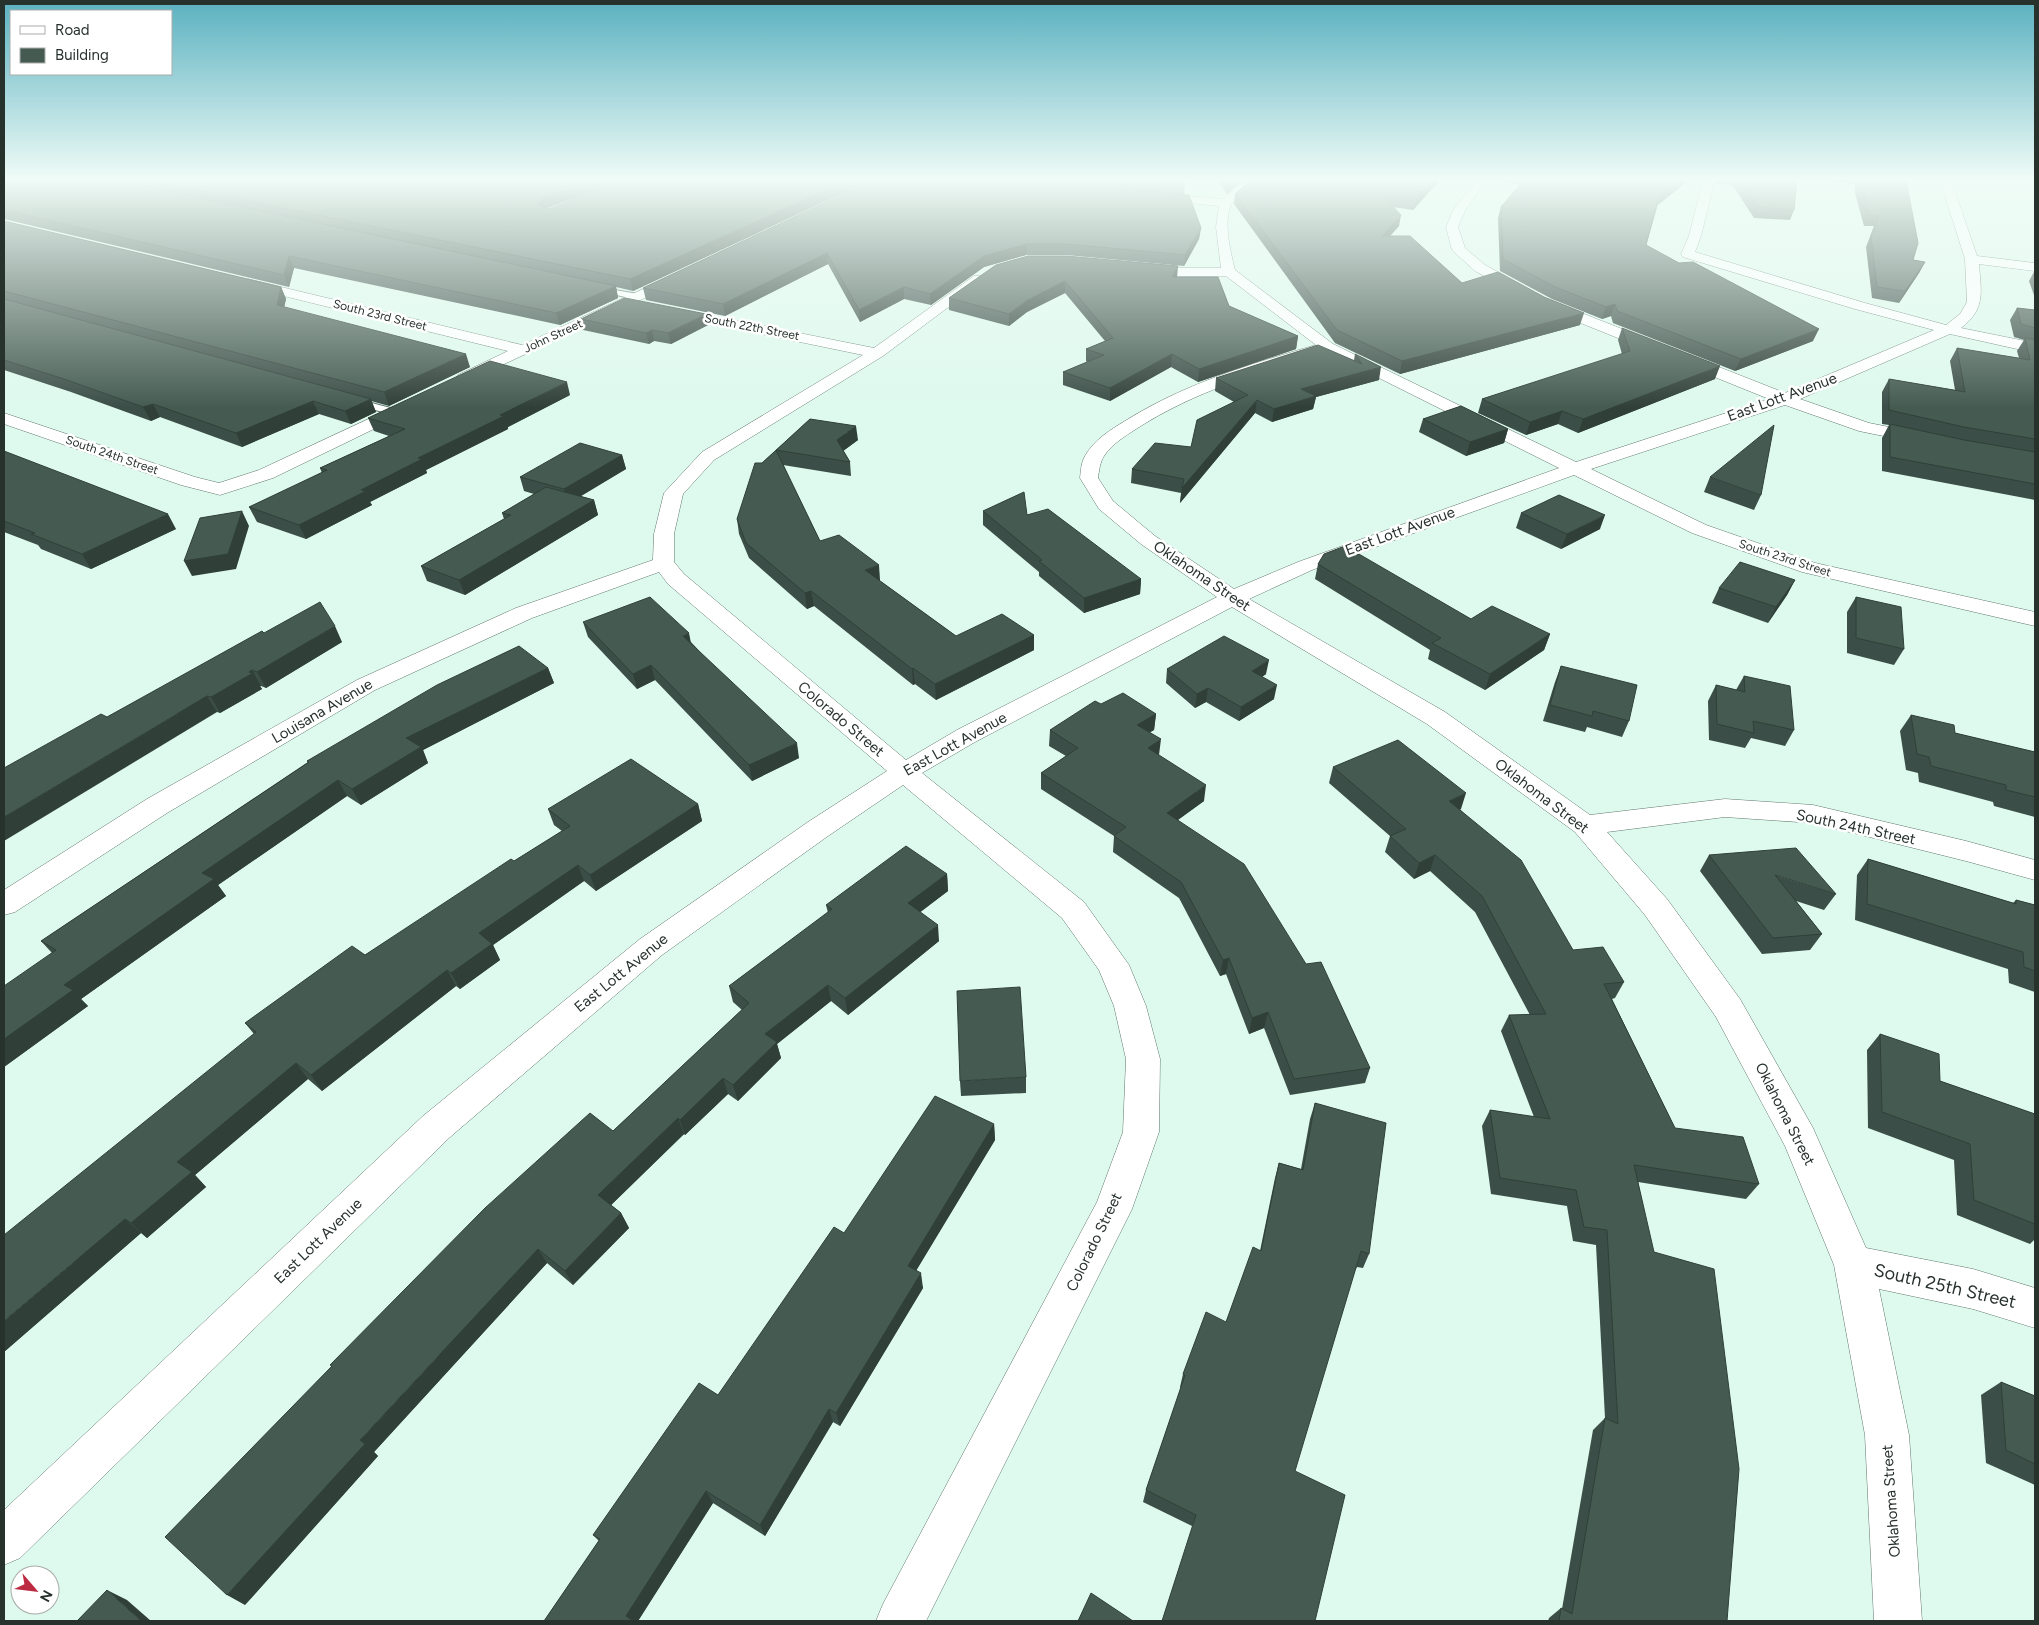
<svg xmlns="http://www.w3.org/2000/svg" width="2039" height="1625" font-family="Figtree,sans-serif">
<rect width="100%" height="100%" fill="#def9ed"/>
<g fill="none" stroke-linecap="round" stroke-linejoin="round">
<!-- service casing -->
<g stroke="#61786e" stroke-width="2">
<g id="service">
<polygon points="592,286 638,294 642,297 638,300 595,290 591,288"/>
<polygon points="353,398 398,410 399,412 394,415 349,403 348,401"/>
</g>
</g>
<!-- minor casing -->
<g stroke="#61786e" stroke-width="1">
<g id="minor">
<path d="M1246,180H1258C1251,188 1241,193 1234,201C1221,215 1231,254 1235,270L1333,344L1576,462L1769,399L1541,307L1475,271L1452,250L1446,227L1454,209L1476,180H1487L1466,209L1458,227L1465,248L1485,265L1551,301L1785,393L1934,330L1855,309L1683,257L1681,254L1689,236L1703,180H1715L1701,236L1695,252L1865,303L1946,325L1960,314L1967,302L1965,259L1940,180H1951L1977,256L2035,263V271L1979,264C1981,292 1986,309 1961,328L2035,343V353L1950,334L1800,399L1869,423L1929,435L1932,439L1929,443L1923,444L1859,431L1785,405L1591,469L1706,525L1815,563L2035,612V626L1802,572L1692,533L1574,475L1312,570L1249,599L1445,712L1590,815L1725,799L1813,805L1966,841L2035,860V880L1966,861L1813,823L1725,817L1607,832L1667,899L1740,999L1813,1128L1866,1248L1973,1269L2035,1288V1328L1973,1309L1879,1289L1909,1435L1922,1621H1874L1865,1435L1834,1265L1785,1146L1716,1017L1645,915L1575,832L1427,724L1232,607L975,742L922,773L1084,902L1129,965L1146,1006L1160,1059L1159,1132L1132,1209L926,1621H876L883,1604L1097,1202L1123,1132L1126,1059L1114,1006L1099,970L1062,918L903,785L828,836L662,955L449,1138L20,1558L4,1565V1510L423,1116L640,939L808,822L887,771L668,584L659,572L532,618L375,690L167,813L15,912L4,915V890L147,799L357,680L516,608L653,560L654,534L664,493L702,452L863,355L664,314L662,311L664,308L669,307L874,348L974,276H984L986,279L883,356L714,460L683,494L674,534V562L684,574L906,760L957,730L1217,597L1141,544L1099,509L1080,478C1081,470 1081,463 1085,456C1094,440 1110,430 1125,421C1184,384 1250,364 1316,345L1226,276H1174L1141,273L1134,269L1141,265L1174,268H1221L1216,227L1219,206L1153,199L1147,196L1153,193L1223,199ZM1327,352L1559,468L1298,562L1234,589L1155,536L1113,501L1098,478C1099,471 1100,462 1104,456C1111,445 1125,436 1136,429C1195,391 1260,372 1327,352Z"/>
<polygon points="678,273 685,277 683,280 464,383 458,381 456,378 458,375 508,351 243,286 241,283 248,279 522,345"/>
<polygon points="405,402 411,403 414,407 411,411 273,478 220,495 181,485 4,424 4,413 195,477 219,483 259,470"/>
</g>
</g>
<!-- service -->
<use href="#service" fill="#fff" fill-rule="evenodd"/>
<!-- minor -->
<use href="#minor" fill="#fff" fill-rule="evenodd"/>
</g>
<!-- wall -->
<g fill="#3b4e47" fill-rule="evenodd">
<path d="M4,180H871L633,291L616,287L618,298L560,325L294,268L289,287L4,219ZM614,183L551,208L545,209Z"/>
<polygon points="873,180 1184,180 1185,184 1184,194 1201,228 1199,239 1184,266 1066,255 1026,255 984,267 931,305 904,299 860,322 828,264 725,316 646,300 643,288"/>
<polygon points="1217,180 1243,180 1227,194"/>
<polygon points="1440,180 1413,210 1393,207 1399,226 1390,236 1462,283 1580,325 1400,374 1335,343 1234,204 1235,194"/>
<polygon points="1495,180 1689,180 1659,204 1658,204 1646,245 1813,341 1735,371 1613,323 1611,316 1602,319 1552,299 1500,271 1498,218 1501,207 1520,185"/>
<polygon points="1716,180 1797,180 1794,210 1790,220 1754,218 1733,186 1716,183"/>
<polygon points="1813,180 1906,180 1913,260 1925,262 1919,273 1899,303 1872,298 1866,247 1874,226 1864,226 1855,193 1855,184"/>
<polygon points="4,221 281,287 286,299 284,307 470,367 389,406 371,401 376,412 351,424 319,414 242,447 160,417 151,421 71,392 4,370"/>
<polygon points="996,265 1177,277 1229,306 1298,336 1296,349 1198,382 1171,367 1110,401 1063,385 1063,372 1087,362 1086,361 1086,349 1105,341 1065,293 1027,312 1009,326 949,310 949,298"/>
<polygon points="2035,270 2035,298 2029,281"/>
<polygon points="2017,308 2035,310 2035,500 1882,471 1882,438 1889,425 1882,424 1882,392 1889,379 1955,390 1950,361 1957,348 2019,358 2017,351 2024,340 2014,337 2010,320"/>
<polygon points="581,319 708,325 671,344 654,341 649,344 583,330"/>
<polygon points="1622,328 1715,379 1578,433 1558,424 1526,435 1478,413 1482,399 1622,354 1618,340"/>
<polygon points="1355,354 1379,380 1316,397 1313,409 1272,422 1255,413 1180,503 1181,493 1131,483 1132,469 1191,447 1234,402 1215,391 1216,378 1354,360"/>
<polygon points="570,395 508,427 508,429 426,470 427,473 370,502 372,505 306,539 257,522 249,507 322,473 320,468 389,436 374,431 368,418"/>
<polygon points="810,419 858,440 843,451 850,462 851,476 783,465 820,541 880,580 880,581 956,636 1034,635 1034,650 936,700 915,684 913,685 814,606 807,609 749,558 739,534 737,519 762,463"/>
<polygon points="1423,419 1508,429 1504,443 1466,456 1419,432"/>
<polygon points="4,451 176,529 91,569 41,549 38,545 4,532"/>
<polygon points="622,455 626,469 580,496 594,500 598,515 465,595 427,581 421,566 504,519 502,513 534,494 524,491 520,477"/>
<polygon points="1710,477 1761,495 1754,510 1704,492"/>
<polygon points="983,511 1027,515 1141,579 1140,594 1084,613 1039,576 1039,572 983,525"/>
<polygon points="1521,513 1600,529 1561,549 1516,528"/>
<polygon points="1318,564 1471,619 1550,634 1544,650 1485,690 1428,659 1430,650 1315,579"/>
<polygon points="1795,580 1787,595 1768,623 1712,603 1719,588"/>
<polygon points="1856,597 1904,649 1894,665 1847,653 1847,612"/>
<polygon points="583,622 691,642 799,758 752,781 655,680 637,689 588,637"/>
<polygon points="264,633 342,642 266,688 261,686 260,686 262,689 220,713 217,712 107,717"/>
<polygon points="1561,666 1629,721 1622,737 1587,727 1585,732 1543,721 1555,682"/>
<polygon points="548,668 554,683 423,750 428,763 361,805 347,796 218,885 226,896 81,999 88,1006 4,1067 52,953 41,941 308,762 307,761"/>
<polygon points="1167,669 1266,674 1262,677 1274,699 1239,721 1206,702 1195,708 1166,683"/>
<polygon points="1744,676 1794,730 1785,746 1751,738 1745,748 1709,740 1708,701 1716,685 1736,690"/>
<polygon points="1101,704 1156,714 1154,730 1150,732 1159,755 1204,801 1178,820 1306,964 1370,1068 1365,1083 1290,1095 1264,1028 1249,1034 1226,974 1220,976 1179,898 1113,852 1114,836 1041,789 1041,773 1066,756 1049,746 1050,730"/>
<polygon points="1911,715 1955,733 2035,752 2035,817 1994,806 1993,802 1919,782 1918,773 1906,770 1900,731"/>
<polygon points="1333,767 1461,809 1460,809 1573,950 1624,982 1615,998 1612,999 1675,1128 1759,1184 1746,1199 1638,1182 1727,1621 1548,1621 1549,1618 1561,1608 1562,1609 1593,1430 1605,1418 1596,1245 1573,1241 1567,1206 1491,1194 1482,1126 1490,1110 1534,1117 1501,1031 1509,1015 1530,1015 1475,912 1430,871 1414,879 1385,852 1390,836 1329,783"/>
<polygon points="698,804 702,821 596,891 584,881 493,945 500,960 460,989 456,986 322,1091 308,1079 195,1175 206,1187 147,1238 141,1233 4,1352 254,1034 245,1023 365,955 562,831 554,825 548,809"/>
<polygon points="1709,855 1836,894 1824,910 1796,901 1822,934 1810,950 1762,954 1700,871"/>
<polygon points="1868,859 2013,903 2016,900 2035,905 2035,992 2009,983 2008,969 1855,920 1857,875"/>
<polygon points="947,874 948,891 920,912 939,941 848,1015 831,1001 777,1044 781,1058 738,1101 728,1094 685,1135 684,1134 611,1205 621,1213 629,1228 573,1285 547,1263 374,1452 378,1456 245,1605 613,1131 742,1010 733,1002 729,986 828,913 826,905"/>
<polygon points="1880,1034 1940,1081 2035,1114 2035,1239 2030,1244 1957,1215 1954,1160 1868,1128 1867,1050"/>
<polygon points="1026,1077 1026,1093 961,1096 960,1081"/>
<polygon points="1315,1103 1369,1254 1363,1268 1357,1267 1192,1526 1143,1502 1146,1490 1181,1388 1180,1387 1183,1374 1226,1322 1260,1251 1275,1178 1279,1163 1301,1169 1310,1119"/>
<polygon points="994,1124 995,1140 916,1270 923,1288 840,1426 833,1422 765,1536 713,1503 638,1621 544,1621 599,1541 593,1535 718,1395 844,1233"/>
<polygon points="2001,1382 2035,1396 2035,1485 1986,1463 1981,1395"/>
</g>
<!-- shaded-wall -->
<g fill="#304039">
<polygon points="592,180 622,180 544,209 538,204 542,199"/>
<polygon points="848,180 871,180 633,291 630,279"/>
<polygon points="1122,180 1124,180 1123,189 1116,185"/>
<polygon points="1232,180 1243,180 1227,194 1228,184"/>
<polygon points="1433,180 1440,180 1413,210 1416,199"/>
<polygon points="1680,180 1689,180 1659,204 1663,194"/>
<polygon points="1401,215 1399,226 1380,247 1382,236"/>
<polygon points="1201,228 1199,239 1184,266 1185,255"/>
<polygon points="1027,244 1026,255 984,267 931,305 930,294 984,256"/>
<polygon points="827,253 828,264 725,316 723,304"/>
<polygon points="289,256 294,268 289,287 284,275"/>
<polygon points="1925,262 1919,273 1899,303 1905,291"/>
<polygon points="1178,266 1177,278 1172,277"/>
<polygon points="1065,281 1065,293 1027,312 1009,326 1009,314 1028,300"/>
<polygon points="616,286 618,298 560,325 556,313"/>
<polygon points="281,287 286,299 282,317 277,305"/>
<polygon points="904,287 904,299 860,322 859,310"/>
<polygon points="1615,304 1611,316 1602,319 1606,307"/>
<polygon points="1584,313 1580,325 1400,374 1402,361"/>
<polygon points="706,314 708,325 671,344 668,333"/>
<polygon points="1819,329 1813,341 1735,371 1741,359"/>
<polygon points="652,330 654,341 649,344 646,333"/>
<polygon points="1298,336 1296,349 1198,382 1199,369"/>
<polygon points="466,354 470,367 389,406 384,392"/>
<polygon points="1172,354 1171,367 1110,401 1110,388"/>
<polygon points="1720,366 1715,379 1578,433 1583,419"/>
<polygon points="1381,367 1379,380 1316,397 1313,409 1272,422 1274,409 1301,389"/>
<polygon points="567,382 570,395 508,427 508,429 426,470 427,473 370,502 372,505 306,539 299,525 418,458 500,415"/>
<polygon points="371,399 376,412 351,424 345,411"/>
<polygon points="1257,400 1255,413 1180,503 1182,488"/>
<polygon points="313,401 319,414 242,447 236,433"/>
<polygon points="153,404 160,417 151,421 143,407"/>
<polygon points="1562,411 1558,424 1526,435 1530,422"/>
<polygon points="856,426 858,440 839,454 837,440"/>
<polygon points="1508,429 1504,443 1466,456 1470,442"/>
<polygon points="622,455 626,469 568,504 564,489"/>
<polygon points="594,500 598,515 465,595 459,580"/>
<polygon points="242,511 249,526 236,569 192,576 184,561"/>
<polygon points="168,514 176,529 91,569 82,554"/>
<polygon points="1605,515 1600,529 1561,549 1567,534"/>
<polygon points="879,565 880,580 867,585 865,570"/>
<polygon points="1141,579 1140,594 1084,613 1084,598"/>
<polygon points="1795,580 1787,595 1768,623 1776,607"/>
<polygon points="811,591 814,606 807,609 805,593"/>
<polygon points="335,626 342,642 266,688 257,672"/>
<polygon points="689,633 692,648 683,636"/>
<polygon points="1550,634 1544,650 1485,690 1490,674"/>
<polygon points="1034,635 1034,650 936,700 935,684"/>
<polygon points="1269,660 1266,674 1250,685 1252,671"/>
<polygon points="651,665 655,680 637,689 633,674"/>
<polygon points="548,668 554,683 423,750 428,763 361,805 352,789 406,738"/>
<polygon points="913,668 915,684 913,685 912,669"/>
<polygon points="252,670 261,686 260,686 262,689 220,713 211,697"/>
<polygon points="1277,685 1274,699 1239,721 1241,707"/>
<polygon points="1208,688 1206,702 1195,708 1197,694"/>
<polygon points="207,696 217,712 4,841 4,817"/>
<polygon points="1156,714 1154,730 1135,741 1137,725"/>
<polygon points="1161,739 1159,755 1146,764 1148,748"/>
<polygon points="797,743 799,758 752,781 749,765"/>
<polygon points="338,780 347,796 218,885 226,896 81,999 88,1006 4,1067 4,1039 64,985 202,873"/>
<polygon points="1206,785 1204,801 1165,829 1167,813"/>
<polygon points="1466,793 1461,809 1444,817 1449,801"/>
<polygon points="698,804 702,821 596,891 590,875"/>
<polygon points="1435,855 1430,871 1414,879 1419,863"/>
<polygon points="578,865 584,881 493,945 500,960 460,989 451,973 479,933"/>
<polygon points="947,874 948,891 910,920 908,903"/>
<polygon points="938,925 939,941 848,1015 845,998"/>
<polygon points="1229,958 1226,974 1220,976 1223,960"/>
<polygon points="447,970 456,986 322,1091 311,1075"/>
<polygon points="828,985 831,1001 777,1044 781,1058 738,1101 733,1085 765,1034"/>
<polygon points="1268,1012 1264,1028 1249,1034 1252,1018"/>
<polygon points="296,1063 308,1079 195,1175 206,1187 147,1238 131,1223 177,1162"/>
<polygon points="723,1078 728,1094 685,1135 680,1120"/>
<polygon points="678,1118 684,1134 606,1210 598,1195"/>
<polygon points="994,1124 995,1140 910,1281 908,1266"/>
<polygon points="621,1213 629,1228 573,1285 565,1271"/>
<polygon points="125,1219 141,1233 4,1352 4,1321"/>
<polygon points="538,1249 547,1263 374,1452 378,1456 245,1605 227,1595 360,1440"/>
<polygon points="921,1273 923,1288 840,1426 836,1413"/>
<polygon points="829,1409 833,1422 765,1536 760,1525"/>
<polygon points="706,1491 713,1503 638,1621 631,1621 626,1616"/>
<polygon points="107,1590 127,1600 151,1621 141,1621"/>
</g>
<!-- building -->
<g fill="#455b52" stroke="#304039">
<polygon points="4,180 114,180 616,286 556,313 289,256 284,275 4,210"/>
<polygon points="147,180 592,180 542,199 538,204 545,209 551,208 621,180 848,180 630,279"/>
<polygon points="873,180 1122,180 1116,185 1123,189 1189,195 1201,228 1185,255 1066,244 1027,244 984,256 930,294 904,287 859,310 827,253 723,304 643,288"/>
<polygon points="1140,180 1184,180 1185,184"/>
<polygon points="1225,180 1232,180 1228,184"/>
<polygon points="1251,180 1433,180 1416,199 1382,195 1401,215 1382,236 1410,236 1462,283 1498,272 1544,297 1584,313 1402,361 1337,330 1235,194"/>
<polygon points="1524,180 1680,180 1663,194 1660,193 1646,245 1679,263 1693,262 1819,329 1741,359 1617,311 1615,304 1606,307 1555,287 1503,259 1501,207"/>
<polygon points="1740,180 1797,180 1794,210 1758,207"/>
<polygon points="1860,180 1906,180 1918,243 1913,260 1925,262 1905,291 1877,287 1871,236 1879,216 1869,215"/>
<polygon points="4,221 281,287 277,305 466,354 384,392 4,291"/>
<polygon points="1028,256 1066,256 1178,266 1172,277 1218,277 1229,306 1298,336 1199,369 1172,354 1110,388 1063,372 1104,355 1086,349 1113,338 1065,281 1028,300 1009,314 949,298 996,265"/>
<polygon points="625,298 706,314 668,333 652,330 646,333 581,319"/>
<polygon points="4,299 371,399 345,411 313,401 236,433 153,404 143,407 64,379 4,360"/>
<polygon points="2017,308 2035,310 2035,328 2021,324"/>
<polygon points="1622,328 1720,366 1583,419 1562,411 1530,422 1482,399 1630,351"/>
<polygon points="2025,338 2035,340 2035,439 1964,427 1889,410 1889,379 1965,392 1957,348 2030,360"/>
<polygon points="1318,345 1362,364 1355,354 1381,367 1301,389 1316,396 1274,409 1257,400 1182,488 1184,479 1132,469 1155,443 1191,447 1197,420 1248,395 1216,378"/>
<polygon points="490,361 567,382 500,415 504,416 418,458 422,459 361,490 366,491 299,525 249,507 327,470 320,468 405,429 368,418"/>
<polygon points="1461,406 1508,429 1470,442 1423,419"/>
<polygon points="810,419 856,426 837,440 850,462 776,450 820,541 839,535 879,565 865,570 956,636 1002,614 1034,635 935,684 913,668 912,669 811,591 805,593 746,543 737,519 755,463 762,463"/>
<polygon points="1890,424 1964,440 2035,452 2035,484 1890,457"/>
<polygon points="1774,425 1761,495 1710,477"/>
<polygon points="580,443 622,455 564,489 520,477"/>
<polygon points="4,451 168,514 82,554 31,534 35,533 4,521"/>
<polygon points="546,487 594,500 459,580 421,566 511,515 502,513"/>
<polygon points="1024,492 1027,515 1048,509 1141,579 1084,598 1039,561 1042,560 983,511"/>
<polygon points="1559,495 1605,515 1567,534 1521,513"/>
<polygon points="242,511 228,554 184,561 200,518"/>
<polygon points="1345,546 1471,619 1492,606 1550,634 1490,674 1432,643 1441,638 1318,564 1324,554"/>
<polygon points="1740,562 1795,580 1776,607 1719,588"/>
<polygon points="650,597 689,633 683,636 797,743 749,765 651,665 633,674 583,622"/>
<polygon points="1856,597 1901,607 1904,649 1856,638"/>
<polygon points="320,602 335,626 257,672 252,670 249,672 253,673 211,697 207,696 4,817 4,768 101,714 107,717 262,631 264,633"/>
<polygon points="1224,636 1269,660 1252,671 1277,685 1241,707 1208,688 1197,694 1167,669"/>
<polygon points="519,646 548,668 406,738 421,747 352,789 338,780 202,873 214,879 64,985 73,990 4,1039 4,986 56,950 41,941 309,762 307,761 437,685"/>
<polygon points="1561,666 1637,685 1629,721 1593,711 1592,716 1550,705"/>
<polygon points="1744,676 1790,686 1794,730 1753,721 1754,733 1717,724 1716,685 1745,692"/>
<polygon points="1123,693 1156,714 1137,725 1161,739 1148,748 1206,785 1167,813 1244,864 1306,964 1321,962 1370,1068 1294,1079 1268,1012 1252,1018 1229,958 1223,960 1181,882 1114,836 1126,827 1041,773 1078,748 1050,730 1095,701 1101,704"/>
<polygon points="1911,715 1954,725 1955,733 2035,752 2035,797 2006,790 2006,785 1931,766 1929,757 1917,754"/>
<polygon points="1398,740 1466,793 1449,801 1521,860 1573,950 1603,947 1624,982 1604,984 1675,1128 1743,1137 1759,1184 1634,1165 1654,1252 1714,1269 1739,1469 1727,1621 1559,1621 1561,1608 1572,1614 1605,1418 1618,1424 1607,1230 1584,1227 1576,1190 1500,1178 1490,1110 1550,1119 1509,1015 1546,1014 1482,896 1435,855 1419,863 1390,836 1406,829 1333,767"/>
<polygon points="631,759 698,804 590,875 578,865 479,933 492,944 451,973 447,970 311,1075 296,1063 177,1162 192,1172 131,1223 125,1219 4,1321 4,1235 256,1032 245,1023 352,946 365,955 511,859 514,861 570,826 548,809"/>
<polygon points="906,846 947,874 908,903 938,925 845,998 828,985 765,1034 777,1042 733,1085 723,1078 680,1120 678,1118 598,1195 621,1213 565,1271 538,1249 360,1440 365,1444 227,1595 165,1537 332,1366 330,1365 485,1208 590,1113 613,1131 749,1003 729,986 832,909 826,905"/>
<polygon points="1796,848 1836,894 1775,875 1822,934 1773,938 1709,855"/>
<polygon points="1868,859 2016,904 2016,900 2035,905 2035,971 2024,967 2023,952 1867,904"/>
<polygon points="1020,987 1026,1077 960,1081 957,991"/>
<polygon points="1880,1034 1939,1054 1940,1081 2035,1114 2035,1224 1974,1200 1970,1144 1882,1112"/>
<polygon points="935,1096 994,1124 908,1266 921,1273 836,1413 829,1409 760,1525 706,1491 626,1616 633,1621 544,1621 600,1539 593,1535 699,1383 718,1395 834,1227 844,1233"/>
<polygon points="1315,1103 1386,1123 1369,1254 1361,1251 1295,1471 1345,1495 1315,1621 1162,1621 1196,1515 1146,1490 1185,1375 1183,1374 1206,1312 1226,1322 1253,1247 1261,1251 1279,1163 1303,1170"/>
<polygon points="2001,1382 2035,1396 2035,1464 2006,1450"/>
<polygon points="107,1590 141,1621 77,1621"/>
<polygon points="1091,1593 1133,1621 1078,1621"/>
</g>
<!-- sky -->
<linearGradient id="sky" x2="0" y2="1"><stop stop-color="#5ab1c0"/><stop offset="0.44" stop-color="#f0fcf7"/><stop offset="1" stop-color="#f0fcf7" stop-opacity="0"/></linearGradient>
<rect width="2039" height="408" fill="url(#sky)"/>
<g text-anchor="middle" dominant-baseline="central" stroke-width="5" stroke-linejoin="round" paint-order="stroke">
<!-- far-street labels -->
<g font-size="12" fill="#28322d" stroke="#fff">
<text transform="translate(380 315) rotate(14)">South 23rd Street</text>
<text transform="translate(752 327) rotate(11)">South 22th Street</text>
<text transform="translate(553 336) rotate(-25)">John Street</text>
<text transform="translate(112 455) rotate(19)">South 24th Street</text>
<text transform="translate(1785 558) rotate(18)">South 23rd Street</text>
</g>
<!-- street labels -->
<g font-size="15" fill="#28322d" stroke="#fff">
<text transform="translate(1782 397) rotate(-20)">East Lott Avenue</text>
<text transform="translate(1400 531) rotate(-20)">East Lott Avenue</text>
<text transform="translate(1202 576) rotate(34)">Oklahoma Street</text>
<text transform="translate(322 711) rotate(-30)">Louisana Avenue</text>
<text transform="translate(841 719) rotate(40)">Colorado Street</text>
<text transform="translate(955 744) rotate(-29)">East Lott Avenue</text>
<text transform="translate(1542 796) rotate(37)">Oklahoma Street</text>
<text transform="translate(1856 827) rotate(12)">South 24th Street</text>
<text transform="translate(621 973) rotate(-39)">East Lott Avenue</text>
<text transform="translate(1785 1114) rotate(63)">Oklahoma Street</text>
<text transform="translate(318 1241) rotate(-44)">East Lott Avenue</text>
<text transform="translate(1094 1242) rotate(-64)">Colorado Street</text>
<text transform="translate(1891 1501) rotate(-94)">Oklahoma Street</text>
</g>
<!-- near-street labels -->
<g font-size="18" fill="#28322d" stroke="#fff">
<text transform="translate(1945 1286) rotate(13)">South 25th Street</text>
</g>
</g>
<!-- border -->
<rect width="2039" height="1625" fill="none" stroke="#28322d" stroke-width="10"/>
<!-- legend -->
<rect x="10" y="10" width="162" height="65" fill="#ffffff" stroke="#a9adab"/>
<rect x="20" y="26" width="25" height="8" fill="#ffffff" stroke="#a9adab"/>
<text x="55" y="35" font-size="15" fill="#28322d">Road</text>
<rect x="20" y="48" width="25" height="15" fill="#455b52" stroke="#a9adab"/>
<text x="55" y="60" font-size="15" fill="#28322d">Building</text>
<!-- north arrow -->
<g transform="translate(35 1590) rotate(118)"><circle r="24" fill="#ffffff" stroke="#a9adab"/>
<path d="M0-4L9 19L0 12L-9 19Z" fill="#bc2b42"/>
<text y="-8" font-size="14" font-weight="bold" text-anchor="middle" fill="#28322d">N</text>
</g>
</svg>
